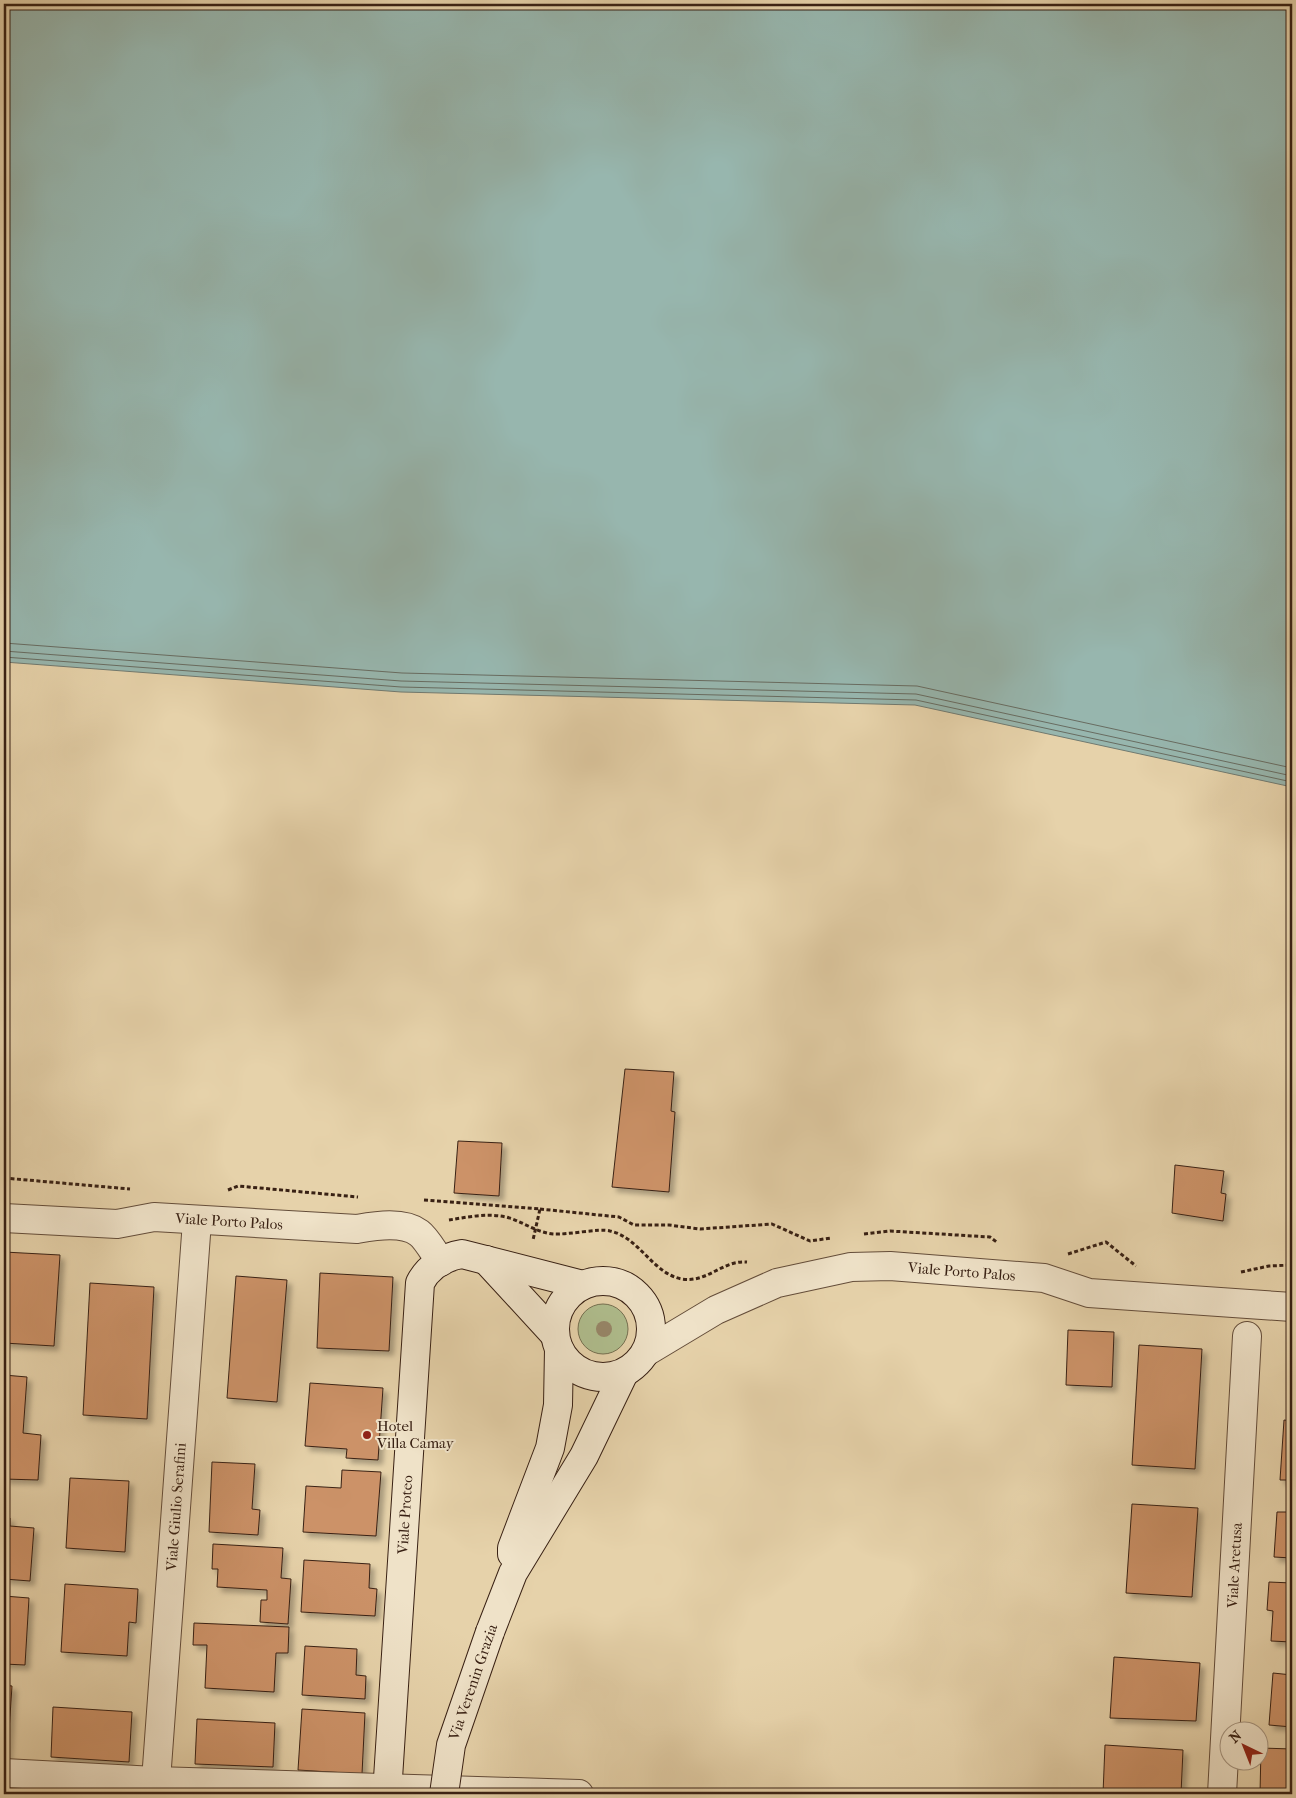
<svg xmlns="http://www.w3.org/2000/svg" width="1296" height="1798" font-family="'IM FELL French Canon',serif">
<defs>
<filter id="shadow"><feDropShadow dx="4.5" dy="4.5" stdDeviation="2.5" flood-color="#0004"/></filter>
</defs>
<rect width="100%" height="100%" fill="#e6d2aa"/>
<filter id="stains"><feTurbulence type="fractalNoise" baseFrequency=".004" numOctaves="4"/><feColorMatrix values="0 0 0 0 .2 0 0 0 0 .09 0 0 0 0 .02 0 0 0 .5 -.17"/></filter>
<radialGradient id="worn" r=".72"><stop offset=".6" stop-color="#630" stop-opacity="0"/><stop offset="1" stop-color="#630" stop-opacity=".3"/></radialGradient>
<!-- green -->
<circle fill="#afbd8d" stroke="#746f50" cx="603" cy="1329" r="25"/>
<!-- water -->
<polygon fill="#97b6ae" stroke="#717a70" points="4,4 1292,4 1292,787 915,705 401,692 4,662"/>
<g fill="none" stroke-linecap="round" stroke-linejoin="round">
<!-- shore -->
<g stroke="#686c61" stroke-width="1">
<polyline points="4,643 402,673 917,686 1292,768"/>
<polyline points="4,651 401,681 916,694 1292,776"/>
<polyline points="4,657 401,687 916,700 1292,782"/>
</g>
</g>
<!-- building -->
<g fill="#cc9267" stroke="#392114" filter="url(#shadow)">
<polygon points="625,1069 674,1072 671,1111 675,1112 669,1192 612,1187"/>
<polygon points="458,1141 502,1143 499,1196 454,1193"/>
<polygon points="1175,1165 1224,1171 1221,1193 1226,1194 1223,1221 1172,1213"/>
<polygon points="4,1252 60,1255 54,1346 4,1343"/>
<polygon points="320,1273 393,1277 389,1351 317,1348"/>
<polygon points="236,1276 287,1280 277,1402 227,1398"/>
<polygon points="90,1283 154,1287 147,1419 83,1415"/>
<polygon points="1068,1330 1114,1332 1112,1387 1066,1385"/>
<polygon points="1292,1342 1292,1387 1289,1387"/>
<polygon points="1139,1345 1202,1349 1195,1469 1132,1465"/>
<polygon points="4,1375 27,1377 23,1433 41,1435 38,1480 4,1479"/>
<polygon points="310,1383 383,1388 378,1460 346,1458 347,1449 305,1446"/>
<polygon points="1284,1420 1292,1421 1292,1480 1280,1480"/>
<polygon points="212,1462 255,1464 252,1509 260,1510 258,1535 209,1532"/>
<polygon points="342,1470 381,1472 376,1536 303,1532 306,1486 341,1488"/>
<polygon points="70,1478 129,1481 125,1552 66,1548"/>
<polygon points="1132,1504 1198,1508 1192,1597 1126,1593"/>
<polygon points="1277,1512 1292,1512 1292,1558 1274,1557"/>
<polygon points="4,1517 10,1518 10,1526 34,1528 30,1581 4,1579"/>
<polygon points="213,1544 283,1548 281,1578 291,1579 288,1624 260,1622 261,1600 267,1600 267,1590 217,1587 218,1569 212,1569"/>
<polygon points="304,1560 370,1564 369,1588 377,1589 375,1616 301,1612"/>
<polygon points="1269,1582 1292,1583 1292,1642 1271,1641 1273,1611 1267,1610"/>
<polygon points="65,1584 138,1589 136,1623 129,1622 127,1656 61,1652"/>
<polygon points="4,1596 29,1598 25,1665 4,1664"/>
<polygon points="194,1623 289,1627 288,1653 276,1653 274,1692 205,1688 207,1645 193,1645"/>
<polygon points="305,1646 357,1649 356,1675 366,1676 365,1699 302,1695"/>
<polygon points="1114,1657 1200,1663 1196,1721 1110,1718"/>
<polygon points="1273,1673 1292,1675 1292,1727 1269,1725"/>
<polygon points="4,1685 12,1686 7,1761 4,1761"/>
<polygon points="53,1707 132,1712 129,1762 51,1757"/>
<polygon points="302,1709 365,1713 362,1774 298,1770"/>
<polygon points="197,1719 275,1723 273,1767 195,1764"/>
<polygon points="1105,1745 1183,1750 1181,1794 1103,1794"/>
<polygon points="1261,1748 1292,1749 1292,1794 1260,1794"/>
</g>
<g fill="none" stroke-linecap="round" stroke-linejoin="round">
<!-- street casing -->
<g stroke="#644d3a" stroke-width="30">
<g id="street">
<path id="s1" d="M4,1218L117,1224L154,1217L357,1229C375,1226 403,1221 419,1233C427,1239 434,1253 441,1262"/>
<path id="s2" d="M646,1352L716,1310L777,1283L851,1267L890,1266L1044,1278L1089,1293L1292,1307"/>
<polyline points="4,1773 155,1781 579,1794"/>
<path id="s3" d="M155,1794L197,1221"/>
<path id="s4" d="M1222,1794L1247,1336"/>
</g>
</g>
<!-- secondary casing -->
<g stroke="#392114" stroke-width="30">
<g id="secondary">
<polyline points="486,1260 555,1335"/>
<circle cx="603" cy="1329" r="48"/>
<polyline points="512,1554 512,1548 550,1448 558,1405 559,1349"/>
<polyline points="490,1632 513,1573 584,1456 624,1373"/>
<path id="s5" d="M387,1794L420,1283C428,1267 444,1257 462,1254L583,1285"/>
</g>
</g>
<!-- path -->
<g stroke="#392114" stroke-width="3" stroke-dasharray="4 2.5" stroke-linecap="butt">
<polyline points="4,1178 130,1189"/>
<polyline points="228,1190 238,1186 358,1197"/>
<polyline points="424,1200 540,1209 533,1240"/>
<polyline points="540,1209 619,1217 634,1225 669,1225 700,1229 772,1224 810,1241 831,1238"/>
<path d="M449,1220C467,1217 487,1213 506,1217C522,1221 535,1232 553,1234C568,1235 599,1228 610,1231C639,1237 653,1274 682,1279C708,1283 722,1260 747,1262"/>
<polyline points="864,1234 890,1231 990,1237 998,1243"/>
<polyline points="1068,1254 1106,1242 1136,1266"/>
<polyline points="1241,1272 1269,1266 1292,1265"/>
</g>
<!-- street -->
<use href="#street" stroke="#efe2c8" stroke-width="28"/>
<!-- secondary -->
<use href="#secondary" stroke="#efe2c8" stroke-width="28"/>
<!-- secondary-bridge casing -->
<g stroke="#392114" stroke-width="30" stroke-linecap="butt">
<polyline id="secondary-bridge" points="444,1794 451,1745 490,1632"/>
</g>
<!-- secondary-bridge -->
<use href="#secondary-bridge" stroke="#efe2c8" stroke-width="28"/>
</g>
<!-- trees -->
<circle fill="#978668" cx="604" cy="1329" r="8"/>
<!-- markers -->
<circle fill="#8f2418" stroke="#efe2c8" stroke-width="2" cx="367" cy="1435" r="5"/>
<g text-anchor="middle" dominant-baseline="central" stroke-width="4" stroke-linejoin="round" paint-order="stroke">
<!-- street labels -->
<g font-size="15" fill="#392114" stroke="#efe2c8">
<text stroke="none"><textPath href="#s1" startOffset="226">Viale Porto Palos</textPath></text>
<text stroke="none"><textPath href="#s2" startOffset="335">Viale Porto Palos</textPath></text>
<text stroke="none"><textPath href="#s3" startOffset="288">Viale Giulio Serafini</textPath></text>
<text stroke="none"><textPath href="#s5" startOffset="280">Viale Proteo</textPath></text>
<text stroke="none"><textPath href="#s4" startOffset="229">Viale Aretusa</textPath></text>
<text transform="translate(473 1682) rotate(-71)">Via Verenin Grazia</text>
</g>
<!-- poi labels -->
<g font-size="15" fill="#392114" stroke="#efe2c8" text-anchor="start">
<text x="377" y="1426">Hotel<tspan x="377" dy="17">Villa Camay</tspan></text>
</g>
</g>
<!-- margin -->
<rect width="1296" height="1798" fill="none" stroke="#e6d2aa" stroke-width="20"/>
<rect x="5" y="5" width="1286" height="1788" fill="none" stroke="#392114" stroke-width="2.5"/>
<rect x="10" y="10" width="1276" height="1778" fill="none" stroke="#392114"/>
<!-- north arrow -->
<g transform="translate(1244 1746) rotate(317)"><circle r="24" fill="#efe2c8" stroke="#a69580"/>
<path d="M0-4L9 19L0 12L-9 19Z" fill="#8f2418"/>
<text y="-8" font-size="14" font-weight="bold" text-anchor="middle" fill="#392114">N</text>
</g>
<rect width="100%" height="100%" filter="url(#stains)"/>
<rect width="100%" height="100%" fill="url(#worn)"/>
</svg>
